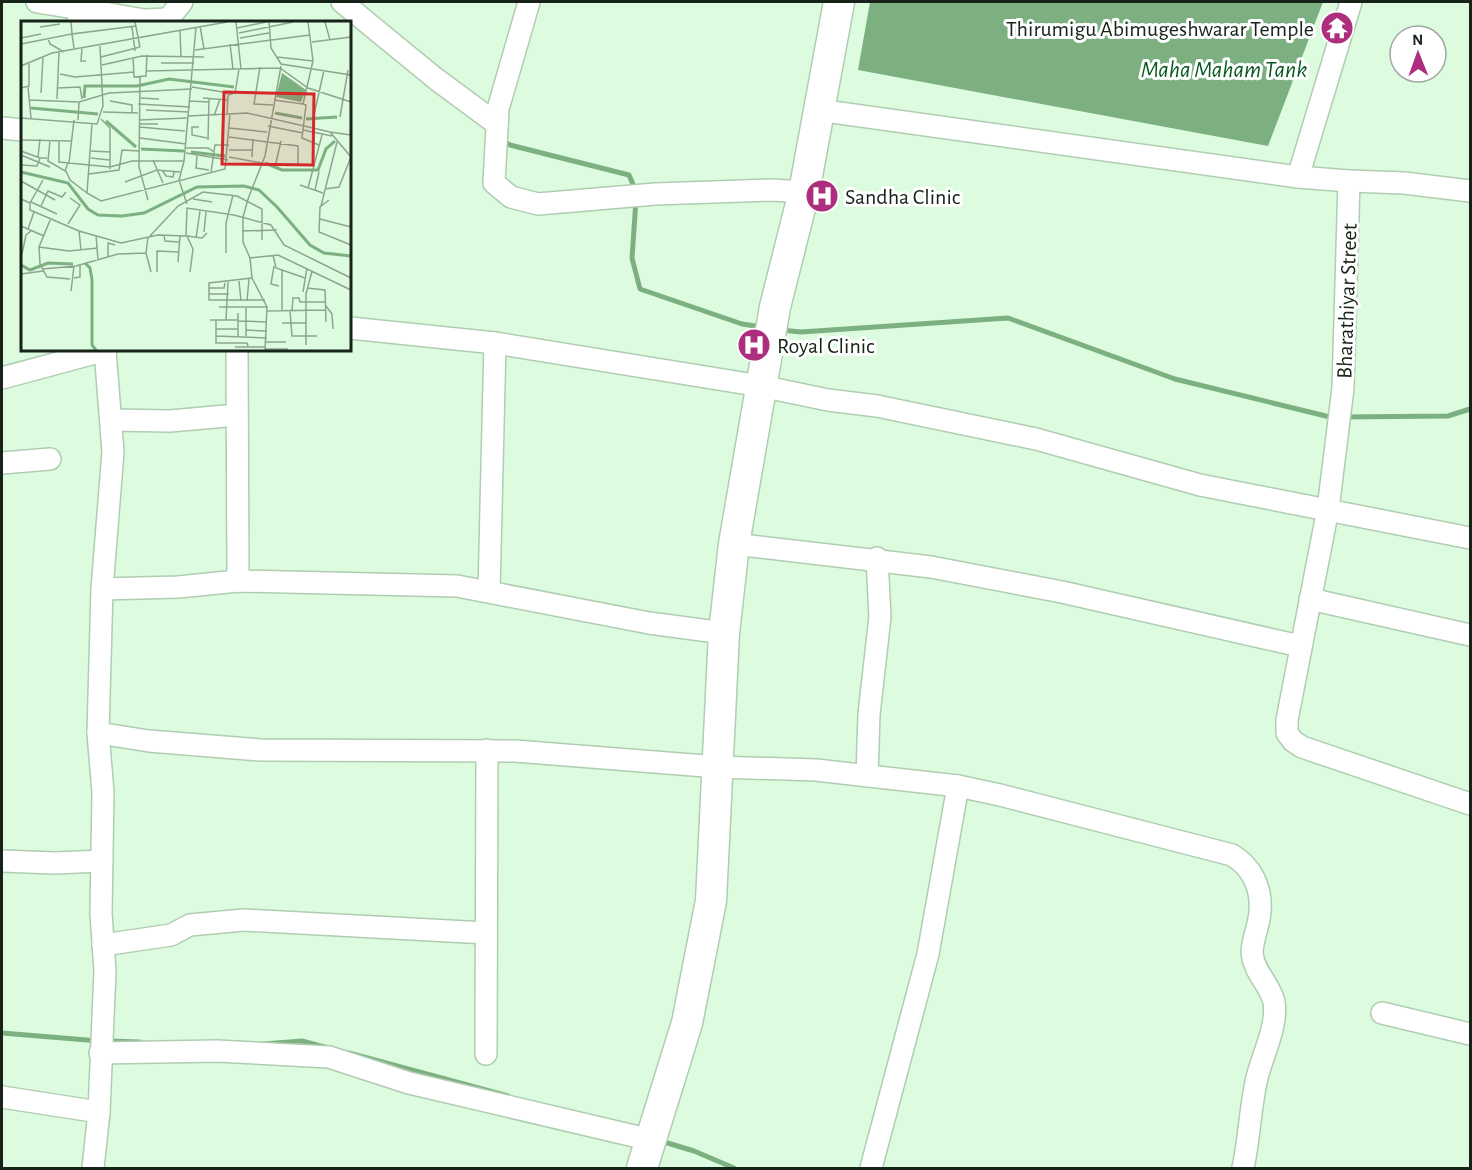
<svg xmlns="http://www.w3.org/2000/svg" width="1472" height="1170" viewBox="0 0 1472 1170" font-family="'Alegreya Sans',sans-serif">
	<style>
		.water { fill: #7cb081 }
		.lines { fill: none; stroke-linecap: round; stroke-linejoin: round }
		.stream { stroke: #7cb081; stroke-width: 5 }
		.street-casing { stroke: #b0cdb2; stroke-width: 24 }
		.secondary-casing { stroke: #b0cdb2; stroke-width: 33 }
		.street { stroke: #fff; stroke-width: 21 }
		.secondary { stroke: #fff; stroke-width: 30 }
		.labels { text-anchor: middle; stroke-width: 6; stroke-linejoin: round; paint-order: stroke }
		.poi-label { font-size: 22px; fill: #172218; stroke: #fff; text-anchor: start }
		.street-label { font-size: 22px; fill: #172218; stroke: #fff }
		.water-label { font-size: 24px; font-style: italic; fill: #085a20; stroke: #fff }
		.inset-river { fill: none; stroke: #7cb081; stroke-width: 3 }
		.inset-road { fill: none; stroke: #8ea48f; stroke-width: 1.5 }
		.view { fill: #d62828; fill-opacity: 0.15; stroke: #d62828; stroke-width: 3 }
		.inset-edge { fill: none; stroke: #172218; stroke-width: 3 }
	</style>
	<rect width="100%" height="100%" fill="#ddfbdf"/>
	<polygon class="water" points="870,2 1323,2 1268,146 858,70"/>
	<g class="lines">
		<g class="stream">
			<polyline points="502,140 510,145 629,175 636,191"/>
			<polyline points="636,200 632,258 640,289 742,324 762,327"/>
			<polyline points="781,330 801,332 1008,318 1175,379 1334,418"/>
			<polyline points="1343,417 1448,416 1470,409"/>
			<polyline points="2,1033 99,1041"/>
			<polyline points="108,1041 140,1042"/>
			<polyline points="264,1044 302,1041 328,1048"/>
			<polyline points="349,1053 508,1096"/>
			<polyline points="661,1141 694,1151 734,1168"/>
		</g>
		<defs>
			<g id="street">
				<polyline points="37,2 81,9"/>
				<polyline points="342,2 436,79 497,124"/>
				<polyline points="529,2 498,109 494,183 511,197 538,204 655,194 772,190 804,192"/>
				<polyline points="78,22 81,9 144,20 168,19 182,2"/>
				<polyline points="818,110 1298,177 1349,181 1343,388 1328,509 1287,720 1287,733 1293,741 1302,747 1470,804"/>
				<polyline points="2,128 22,130"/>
				<polyline points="1298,177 1351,2"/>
				<polyline points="1349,181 1404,183 1470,191"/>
				<polyline points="350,328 495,343 761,386 828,400 877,406 1036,439 1200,485 1470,538"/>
				<polyline points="237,350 238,581"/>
				<polyline points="2,378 106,350"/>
				<polyline points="111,420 170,421 237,415"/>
				<polyline points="2,463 50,459"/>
				<polyline points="734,544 931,567 1062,592 1300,646"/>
				<polyline points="102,589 178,587 238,581 457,586 649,623 724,633"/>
				<polyline points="489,591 495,343"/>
				<polyline points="1310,599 1470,635"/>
				<path d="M 98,733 L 149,741 L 261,750 L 515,751 L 718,767 L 816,770 L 958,786 L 1000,795 L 1232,855 C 1252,867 1262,888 1260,912 C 1259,926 1252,940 1252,953 C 1254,973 1270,984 1274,1002 C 1278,1028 1261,1057 1256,1082 C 1250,1111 1249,1140 1243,1168"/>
				<polyline points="867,776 869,714 880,617 877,558"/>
				<polyline points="2,861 55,863 102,861"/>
				<polyline points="103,945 171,935 190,925 243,920 486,933"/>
				<polyline points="1382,1013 1470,1034"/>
				<polyline points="100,1053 217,1051 329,1057 409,1083 651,1140"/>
				<polyline points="486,1054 487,750"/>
				<polyline points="2,1097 99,1112"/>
				<polyline points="93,1168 99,1112 105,971 101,913 103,792 98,733 102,589 113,452 105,350"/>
				<polyline points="871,1168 928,954 958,786"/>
			</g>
			<polyline id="secondary" points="642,1168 687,1023 711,901 724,633 734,544 775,307 804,192 839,2"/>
		</defs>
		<use href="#street" class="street-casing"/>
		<use href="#secondary" class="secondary-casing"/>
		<use href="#street" class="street"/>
		<use href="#secondary" class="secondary"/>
	</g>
	<defs>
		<symbol id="temple-disc" viewBox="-11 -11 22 22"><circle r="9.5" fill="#ad2e7c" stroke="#fff"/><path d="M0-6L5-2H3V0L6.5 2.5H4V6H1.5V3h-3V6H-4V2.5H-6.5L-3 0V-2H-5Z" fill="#fff"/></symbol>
		<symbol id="hospital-disc" viewBox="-11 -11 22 22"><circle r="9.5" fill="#ad2e7c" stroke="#fff"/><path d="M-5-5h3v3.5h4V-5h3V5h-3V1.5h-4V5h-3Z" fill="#fff"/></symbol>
	</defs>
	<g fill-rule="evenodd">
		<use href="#temple-disc" x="1318" y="9" width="38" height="38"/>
		<use href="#hospital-disc" x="803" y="177" width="38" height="38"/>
		<use href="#hospital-disc" x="735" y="326" width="38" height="38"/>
	</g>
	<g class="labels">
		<g class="poi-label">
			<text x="1314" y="36" text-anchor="end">Thirumigu Abimugeshwarar Temple</text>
			<text x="845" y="204">Sandha Clinic</text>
			<text x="777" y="353">Royal Clinic</text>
		</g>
		<g class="street-label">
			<text transform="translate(1346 301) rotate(-88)" y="8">Bharathiyar Street</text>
		</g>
		<g class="water-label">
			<text x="1224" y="77">Maha Maham Tank</text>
		</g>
	</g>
	<g transform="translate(21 21)">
		<rect width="330" height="330" fill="#ddfbdf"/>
		<path d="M 261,52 L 285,69 L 280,81 L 255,76 Z" fill="#7cb081"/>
		<path class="inset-river" d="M 63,77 L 64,65 L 116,65 L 148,58 L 213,66M 10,87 L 77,93M 254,92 L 281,97M 285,98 L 316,96M 85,100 L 115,126M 120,128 L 163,130M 170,131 L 204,135M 244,142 L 261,149 L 297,149 L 305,128 L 314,120M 0,151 L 47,162 L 67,188 L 77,194 L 101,195 L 123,192 L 176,166 L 223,165 L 238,169 L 256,186 L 289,224 L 303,232 L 330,235M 64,242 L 69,247 L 71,259 L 71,324 L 75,329M 0,244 L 9,249 L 27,242 L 52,243"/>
		<path class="inset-road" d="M 114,1 L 119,26M 215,1 L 220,48M 248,1 L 250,27 L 260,43 L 330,54M 287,1 L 292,40 L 282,83 L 285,84 L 281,117 L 298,124M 304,1 L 309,19M 179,5 L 183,28M 19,6 L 39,3M 111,6 L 114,30M 216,7 L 245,1M 159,10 L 160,36M 218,12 L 272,1M 0,17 L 20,13M 27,17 L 29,23 L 43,31M 219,17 L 248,12M 291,21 L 330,16M 0,23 L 51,13 L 50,1M 209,23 L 212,48M 53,27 L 51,13 L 115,5M 61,27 L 60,40 L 65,40M 174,29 L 289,14M 80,36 L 119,26M 112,36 L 113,56 L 125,55 L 126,34M 256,36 L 292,40M 140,42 L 173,42M 81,44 L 121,35 L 183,36M 0,45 L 31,32 L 206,1M 239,46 L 233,83 L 252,84M 126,50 L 259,47 L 287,67 L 330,81M 39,53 L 54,56 L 113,51M 119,56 L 118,146 L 127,179M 7,66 L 10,97M 171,66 L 208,72M 0,67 L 8,65 L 8,43M 36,67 L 59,66 L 61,78M 20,72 L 22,36M 118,77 L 138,78M 182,77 L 207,79M 36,78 L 38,31M 8,79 L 58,81 L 88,72 L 171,68M 253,79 L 282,83M 89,80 L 111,84 L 111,92M 169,80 L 188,81M 117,83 L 169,86M 125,89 L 168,91M 82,91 L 117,92M 206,93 L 207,74 L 214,72 L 218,48M 293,94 L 303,49M 167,95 L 226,92 L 309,111 L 330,136 L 318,166 L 304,168M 193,95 L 199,78M 319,96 L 327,49M 0,97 L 76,103 L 82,85 L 79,25M 80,98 L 89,107 L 89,148M 57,99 L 58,81M 118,99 L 166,97M 71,103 L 66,172 L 80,180 L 204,148 L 209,93M 118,103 L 137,103M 247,105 L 282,112M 118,106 L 164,110M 178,106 L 171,106 L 171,114 L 186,117M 208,107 L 246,111M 282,109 L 311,115M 309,111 L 330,114M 208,116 L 277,125 L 277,145M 119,117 L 165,123M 0,119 L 50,120M 29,119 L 27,140 L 44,150 L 47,142M 187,119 L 188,78M 38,120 L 38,141 L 89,146 L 111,140 L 163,140 L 175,6M 165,127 L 187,127 L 193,131M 208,129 L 231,129M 0,130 L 19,137M 70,130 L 89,131M 165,132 L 207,139M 0,134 L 29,146M 176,135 L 175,147 L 188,149M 17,136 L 19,118M 208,136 L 241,142M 231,136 L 232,118M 70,137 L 89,139M 132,139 L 142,162M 163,140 L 158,159 L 166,183M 48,142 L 53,99M 0,144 L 16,145 L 19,137 L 26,137M 254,146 L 260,120M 141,149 L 145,155 L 152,156 L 153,151M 45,150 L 49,159 L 66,172M 190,151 L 194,124 L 208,124M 68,153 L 98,149 L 101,129 L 119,130M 0,160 L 34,179M 104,161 L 136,149 L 159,151M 279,164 L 302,172M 287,167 L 301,114M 294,169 L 298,151M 0,178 L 9,182 L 9,189 L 58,210 L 100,222 L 137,214 L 165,215 L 166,187 L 213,194 L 250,204 L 263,224 L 330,257M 172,178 L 191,181M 227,178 L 244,135 L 260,45M 227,178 L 222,196 L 222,221 L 229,237 L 231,257 L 246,286 L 244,329M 308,179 L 299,186 L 298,211 L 330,224M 10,181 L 36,193M 9,182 L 22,159M 20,185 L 27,170 L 41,176 L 45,171M 300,185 L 316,121M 30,197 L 18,226 L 19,243 L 26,256 L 49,258M 299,198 L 330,206M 47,203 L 59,184 L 49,177M 0,205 L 23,215M 7,208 L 13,191M 58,210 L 60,229M 221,210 L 256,209M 183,211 L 185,191M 75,214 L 77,239M 143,214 L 144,220 L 158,221M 129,215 L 157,185 L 182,171 L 216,175 L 241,188 L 241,219M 166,215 L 172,228 L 169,251M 166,215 L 181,217 L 186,212M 175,217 L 179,190M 18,226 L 48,230 L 77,227M 125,232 L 130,251M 205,232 L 205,202 L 212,174M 1,233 L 5,214 L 10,210M 252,234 L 255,247 L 284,257M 87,235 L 87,222 L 94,224M 229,237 L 257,234 L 330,269M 157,241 L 159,215M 253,245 L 250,263 L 258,265M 21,248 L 55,245 L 97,233 L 125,232 L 127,216M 261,248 L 261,290M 136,251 L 136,230 L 158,231M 0,253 L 22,250M 53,257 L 59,256 L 59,244M 231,257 L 188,262 L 188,279 L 244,279M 218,260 L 220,280M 188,267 L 203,267 L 204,262M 286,267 L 304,269 L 305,301M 50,270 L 53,245M 282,271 L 286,247M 188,273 L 208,273M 226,280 L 228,258M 305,285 L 311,293 L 312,308M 198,286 L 246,286M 225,287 L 225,315M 271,289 L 272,277 L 278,277 L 279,281 L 305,281M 246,290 L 305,289M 269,290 L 271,315 L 296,315M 217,292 L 217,315M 189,299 L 217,299M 195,299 L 195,322 L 226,322 L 227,325M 205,299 L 207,261M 217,300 L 246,301M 261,302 L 285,302M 195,308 L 217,308M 225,309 L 246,310M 195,315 L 246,317M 245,321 L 265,321M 285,324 L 285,273 L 291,250M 214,326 L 244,326M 244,328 L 267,328"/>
		<path class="view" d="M 203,71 L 293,73 L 292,144 L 201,143 Z"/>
		<rect width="330" height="330" class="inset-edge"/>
	</g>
	<rect width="1472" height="1170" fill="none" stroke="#172218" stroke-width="6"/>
	<g transform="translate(1418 54) rotate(359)"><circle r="28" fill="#ffffff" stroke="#a2a7a3" stroke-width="1.5"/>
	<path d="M0-4.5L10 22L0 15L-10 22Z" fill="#ad2e7c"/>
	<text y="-9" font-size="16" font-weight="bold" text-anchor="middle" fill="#172218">N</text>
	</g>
</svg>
